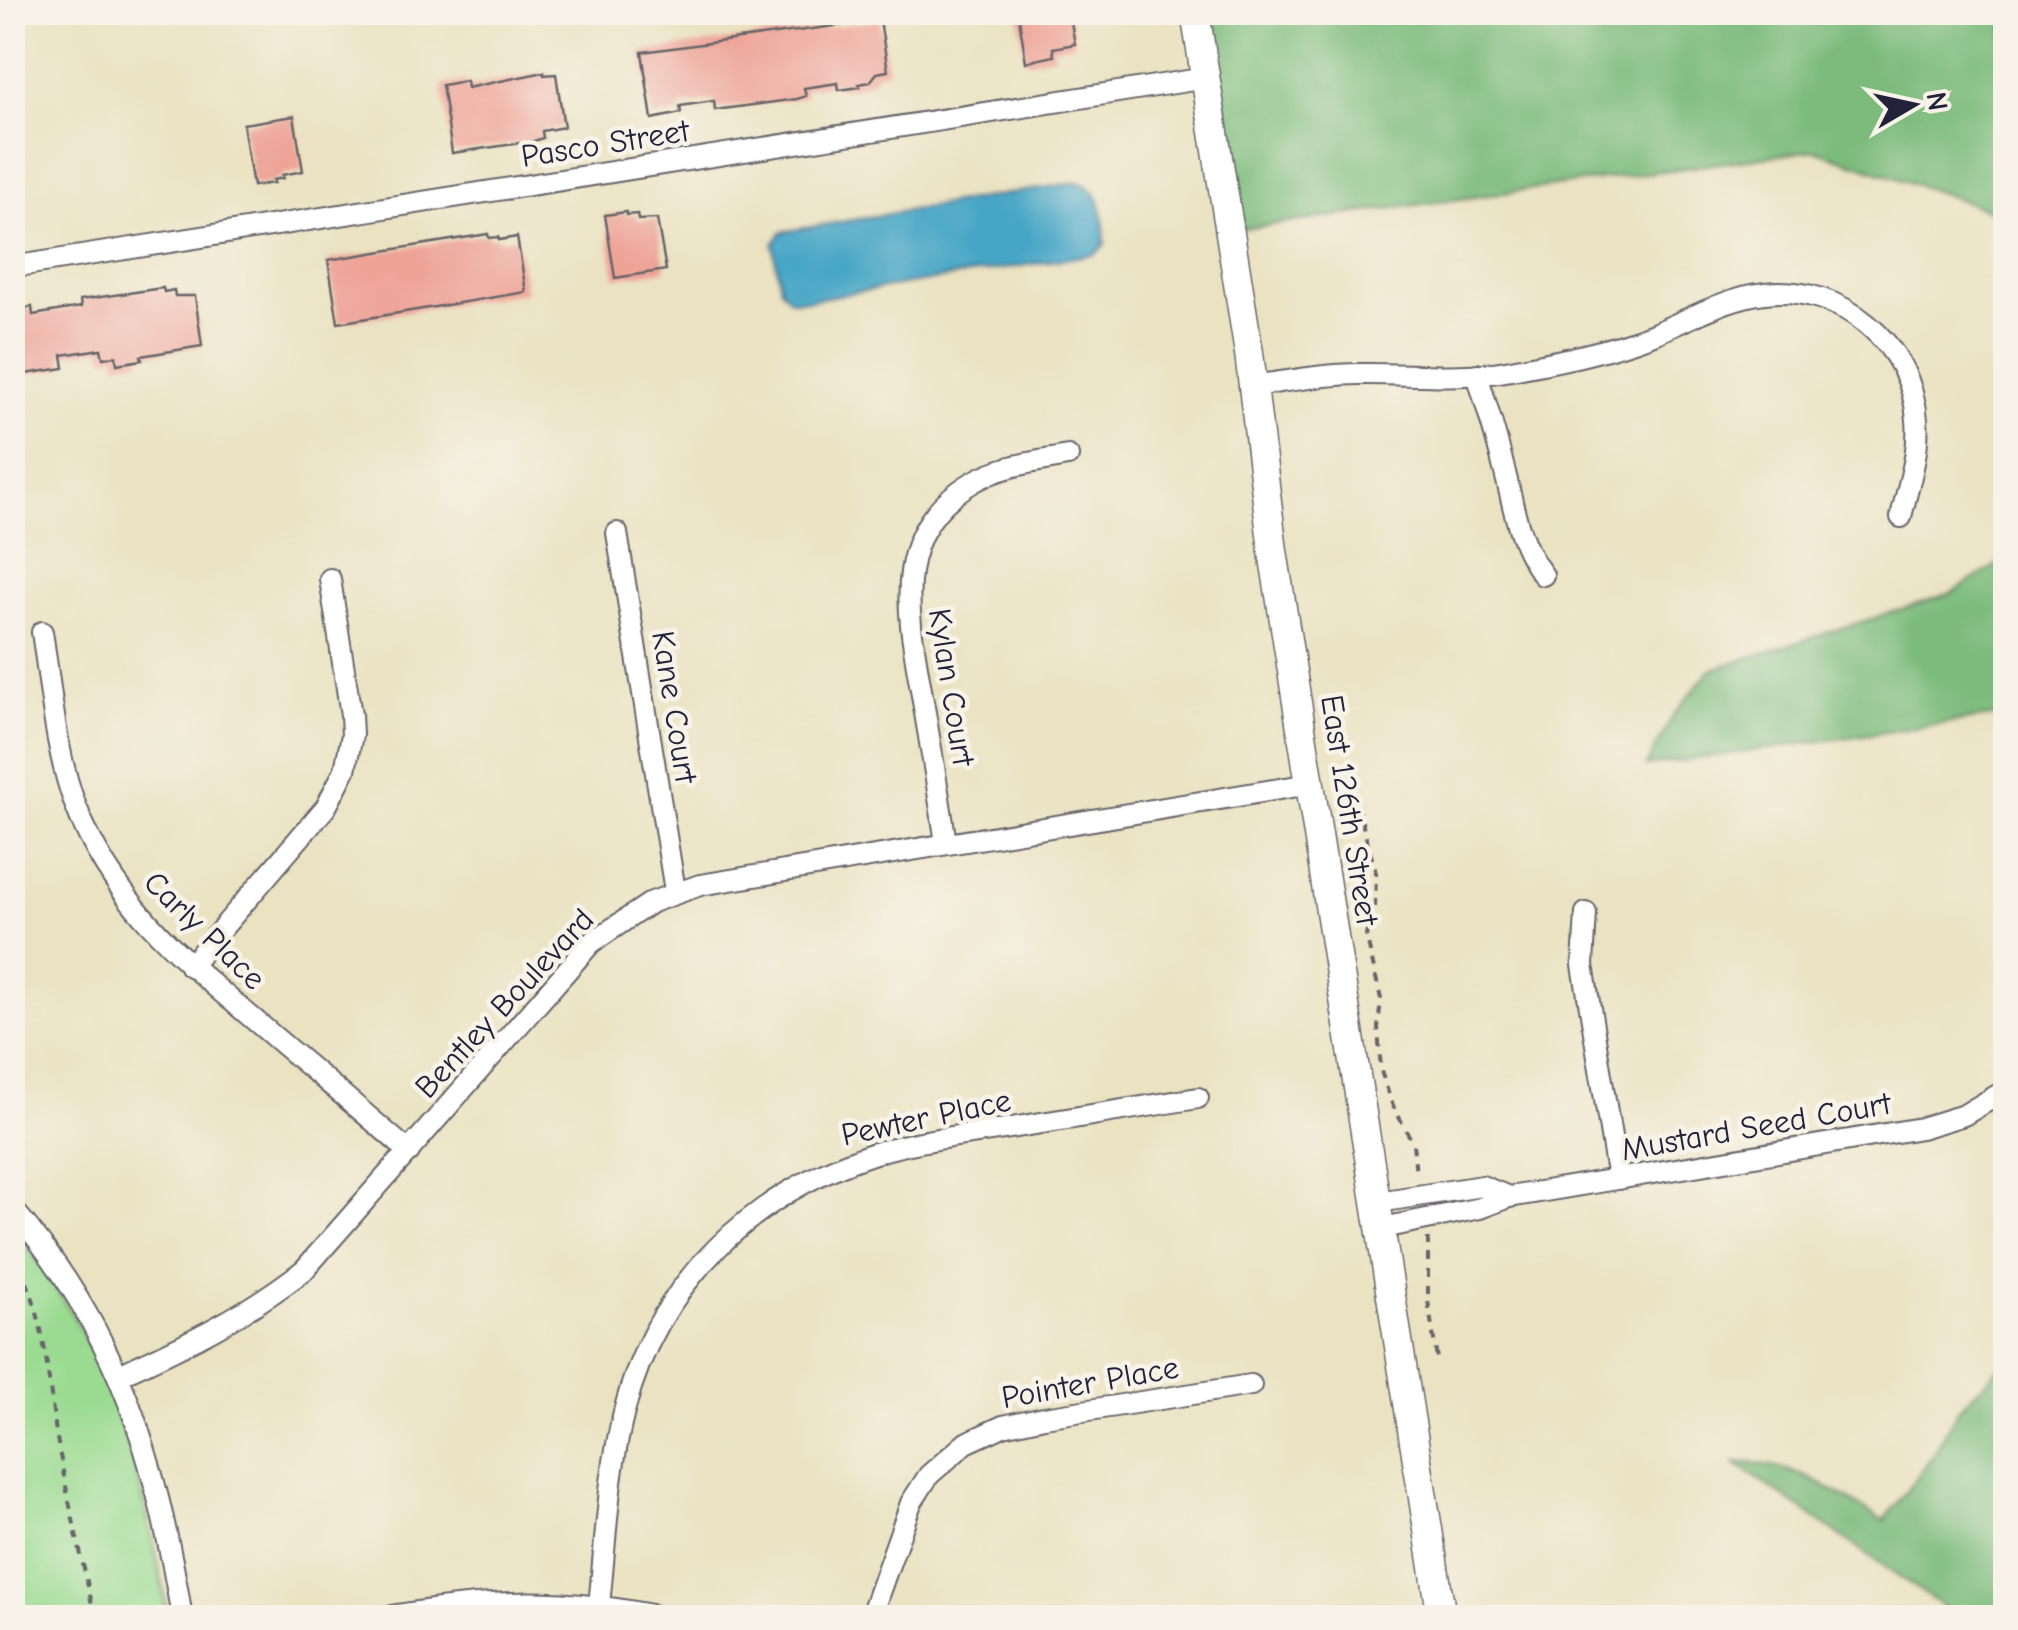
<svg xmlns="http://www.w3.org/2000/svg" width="2018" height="1630" viewBox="0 0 2018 1630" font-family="'Comic Neue',sans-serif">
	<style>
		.green { fill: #9adb91; stroke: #5e7e66; stroke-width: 2.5 }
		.forest { fill: #7bbb7b; stroke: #4e6e5b; stroke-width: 2.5 }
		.water { fill: #46a6c6; stroke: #346480; stroke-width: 2.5 }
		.building { fill: #eea397 }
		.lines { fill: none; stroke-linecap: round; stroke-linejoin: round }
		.minor-casing { stroke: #68656a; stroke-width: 24 }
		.secondary-casing { stroke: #68656a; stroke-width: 31 }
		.path { stroke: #68656a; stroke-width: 4; stroke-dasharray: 8 8; stroke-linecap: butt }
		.minor { stroke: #fff; stroke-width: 20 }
		.secondary { stroke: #fff; stroke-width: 28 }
		.labels { text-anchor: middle; stroke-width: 9; stroke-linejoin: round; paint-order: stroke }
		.street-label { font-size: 32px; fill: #22223b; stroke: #f7f3e8 }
	</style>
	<rect width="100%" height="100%" fill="#f7f3e8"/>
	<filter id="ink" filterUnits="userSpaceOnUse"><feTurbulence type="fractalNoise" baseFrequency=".01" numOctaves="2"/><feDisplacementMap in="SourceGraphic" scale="20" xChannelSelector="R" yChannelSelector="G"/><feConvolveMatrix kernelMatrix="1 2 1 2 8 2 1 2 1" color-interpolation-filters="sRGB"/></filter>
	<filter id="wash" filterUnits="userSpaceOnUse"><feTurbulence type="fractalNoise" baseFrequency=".0048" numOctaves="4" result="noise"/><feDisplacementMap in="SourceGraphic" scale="40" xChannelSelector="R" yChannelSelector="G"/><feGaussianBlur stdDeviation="2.25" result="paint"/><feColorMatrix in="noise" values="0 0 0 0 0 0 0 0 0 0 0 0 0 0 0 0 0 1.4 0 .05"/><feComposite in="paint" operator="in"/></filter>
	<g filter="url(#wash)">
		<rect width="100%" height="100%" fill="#eae2c1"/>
		<path class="green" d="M 13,1230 C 108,1340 144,1477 168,1617 L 13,1617 Z"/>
		<g class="forest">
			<polygon points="1208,13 2005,13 2005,215 1815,150 1242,229"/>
			<polygon points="2005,560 2005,715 1646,766 1675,713 1710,670 1952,593"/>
			<path d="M 2005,1362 L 2005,1617 L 1958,1617 L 1735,1463 C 1793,1460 1836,1493 1884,1521 L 1933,1455 L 1959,1408 Z"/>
		</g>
		<path class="water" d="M 1078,182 C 1104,190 1104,219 1105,244 L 1095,254 L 809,300 L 791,300 L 780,288 L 773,244 L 782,232 Z"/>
		<g id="blocks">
			<g class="building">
				<polygon points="1018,12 1069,12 1075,44 1053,48 1054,56 1026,62"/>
				<polygon points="880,20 888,71 877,73 870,82 859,84 860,87 839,90 838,83 804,88 806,96 797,99 715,110 714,101 680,106 681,113 652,119 642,52"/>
				<polygon points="544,72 544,75 556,74 564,127 542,131 543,138 534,141 452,153 442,85 466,81 467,88"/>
				<polygon points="294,116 303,171 282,175 283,178 273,180 274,183 253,186 243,124"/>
				<polygon points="626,212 626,215 637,214 638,220 657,219 666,270 615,278 605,215"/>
				<polygon points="488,234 489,238 498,237 499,240 517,237 526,292 338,323 328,260"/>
				<polygon points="163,288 164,292 174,290 175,296 195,296 202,346 141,356 142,360 117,364 116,356 103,358 101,349 62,355 64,368 12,376 12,310 32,307 33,315 81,307 80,300"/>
			</g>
		</g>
	</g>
	<g filter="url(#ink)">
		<use href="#blocks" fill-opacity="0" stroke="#68656a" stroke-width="2.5"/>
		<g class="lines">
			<defs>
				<g id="minor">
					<polyline points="12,267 1206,78"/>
					<path d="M 1477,374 C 1486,405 1496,435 1503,465 C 1514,505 1517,542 1543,575"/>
					<path d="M 1254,386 C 1289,381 1324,374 1359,374 C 1410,373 1461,380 1511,370 C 1559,361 1606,352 1651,335 C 1687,321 1726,297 1765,293 C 1841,284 1912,344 1917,420 C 1920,452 1908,486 1901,517"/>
					<polyline points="617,533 675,891"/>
					<path d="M 42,632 C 51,688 55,750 75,804 C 112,902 180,957 258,1023 C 308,1066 359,1108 409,1152"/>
					<path d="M 946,843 C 939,796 931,748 923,701 C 909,618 886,533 973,482 C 1002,465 1036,462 1068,456"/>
					<polyline points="1586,913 1583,965 1618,1179"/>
					<polyline points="190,966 326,807 345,770 352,735 351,715 330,579"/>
					<polyline points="1509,1197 1921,1128 1964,1115 2006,1090"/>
					<polyline points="1378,1202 1482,1186 1509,1197 1480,1208 1383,1228"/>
					<path d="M 12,1208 C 119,1332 157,1460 182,1618"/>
					<path d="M 119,1375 C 187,1344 245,1316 304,1270 L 591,943 L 652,902 L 700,885 L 1310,784"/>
					<path d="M 599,1605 C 606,1540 608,1472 625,1408 C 657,1284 753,1192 875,1153 C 920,1139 970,1135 1017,1127 C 1077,1117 1137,1108 1198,1098"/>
					<path d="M 379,1618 C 483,1600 560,1595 665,1618"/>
					<polyline points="870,1618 911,1503 929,1475 966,1443 1003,1426 1044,1417 1251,1385"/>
				</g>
				<polyline id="secondary" points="1195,12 1249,353 1273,551 1442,1618"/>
			</defs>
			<use href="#minor" class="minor-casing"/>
			<use href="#secondary" class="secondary-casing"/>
			<g class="path">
				<polyline points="1353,790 1376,873 1375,908 1366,935 1381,999 1378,1028 1381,1071 1392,1104 1413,1143 1416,1175"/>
				<polyline points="1428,1238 1428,1301 1437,1359"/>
				<path d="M 12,1253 C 47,1309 46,1375 57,1438 C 67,1498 82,1558 95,1618"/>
			</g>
			<use href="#minor" class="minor"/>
			<use href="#secondary" class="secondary"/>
		</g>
	</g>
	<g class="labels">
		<g class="street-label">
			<text transform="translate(605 143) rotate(-9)" y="11">Pasco Street</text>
			<text transform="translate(952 687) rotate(81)" y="11">Kylan Court</text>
			<text transform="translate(675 707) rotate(81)" y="11">Kane Court</text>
			<text transform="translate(1350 810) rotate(81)" y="11">East 126th Street</text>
			<text transform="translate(205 930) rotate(44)" y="11">Carly Place</text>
			<text transform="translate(504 1003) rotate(-47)" y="11">Bentley Boulevard</text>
			<text transform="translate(926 1117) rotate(-12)" y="11">Pewter Place</text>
			<text transform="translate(1756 1126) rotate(-10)" y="11">Mustard Seed Court</text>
			<text transform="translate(1090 1382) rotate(-10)" y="11">Pointer Place</text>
		</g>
	</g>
	<rect width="2018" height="1630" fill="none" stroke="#f7f3e8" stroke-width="50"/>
	<g transform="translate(1913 105) rotate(81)" stroke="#f7f3e8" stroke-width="8" paint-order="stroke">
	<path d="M0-8L18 38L0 25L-18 38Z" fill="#22223b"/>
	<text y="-15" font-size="28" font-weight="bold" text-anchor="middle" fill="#22223b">N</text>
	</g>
</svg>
